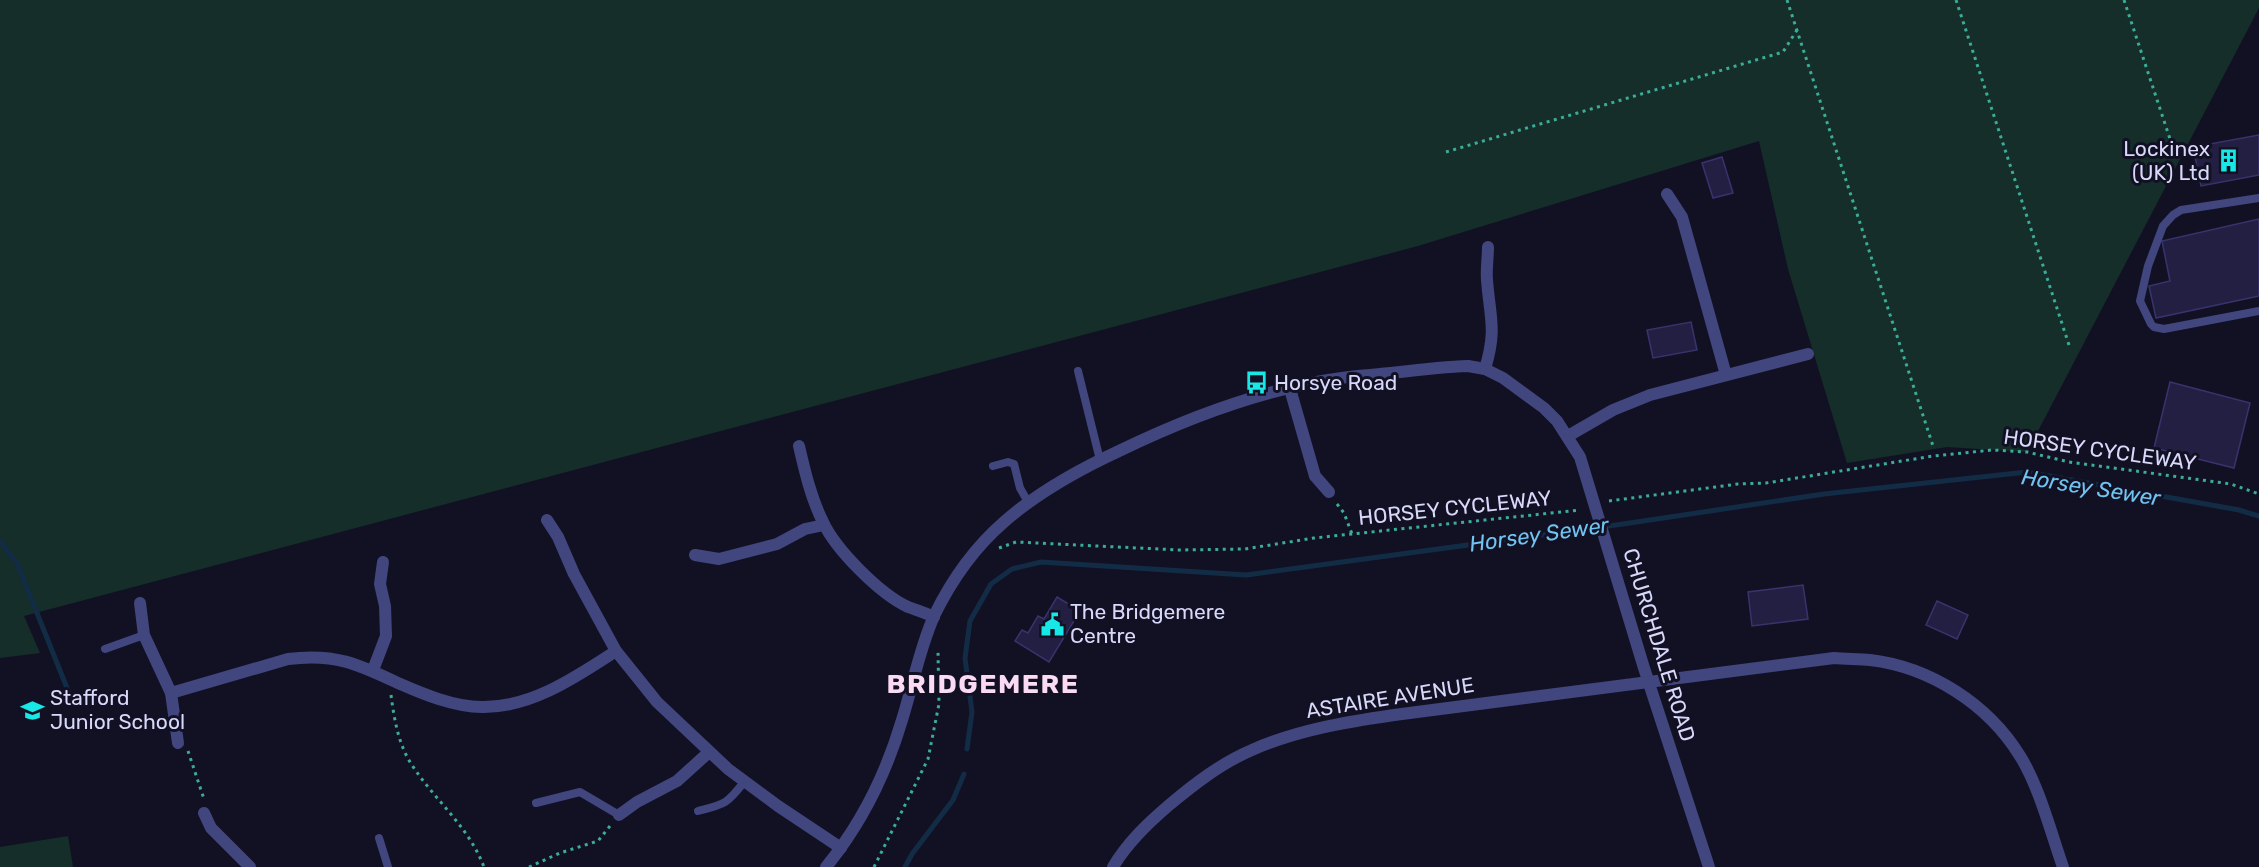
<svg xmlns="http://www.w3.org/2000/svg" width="2259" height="867" viewBox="0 0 2259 867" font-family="Rubik,sans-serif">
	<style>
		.green { fill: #152e2a }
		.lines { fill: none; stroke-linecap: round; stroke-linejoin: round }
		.stream { stroke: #132c46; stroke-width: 5 }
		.building { fill: #221f43; stroke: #38336d; stroke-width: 1.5 }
		.path { stroke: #3bac98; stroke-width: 3; stroke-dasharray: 3 4.5; stroke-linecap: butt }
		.service { stroke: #41467f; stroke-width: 8 }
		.minor { stroke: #41467f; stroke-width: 12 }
		.labels { text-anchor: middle; stroke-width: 6; stroke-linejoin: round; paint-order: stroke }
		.poi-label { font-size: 21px; fill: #d8d8fb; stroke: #121124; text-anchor: start }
		.street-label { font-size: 21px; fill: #d8d8fb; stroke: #121124 }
		.water-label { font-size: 22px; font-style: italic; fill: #70c4f1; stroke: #121124 }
		.district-label { font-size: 27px; font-weight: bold; letter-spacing: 1.5px; fill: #fbdaf3; stroke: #121124 }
	</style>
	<rect width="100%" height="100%" fill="#121124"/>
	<g class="green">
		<polygon points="0,0 2259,0 2259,8 2027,452 1947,447 1847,463 1788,269 1759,141 1418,246 24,616 40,653 0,658"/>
		<polygon points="68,836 73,867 0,867 0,847"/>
	</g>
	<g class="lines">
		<g class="stream">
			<polyline points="0,541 17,563 73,703"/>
			<polyline points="967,749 972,712 965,658 970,621 991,584 1012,569 1041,562 1246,575 1623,524 1824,494 2027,472 2239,510 2259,516"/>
			<polyline points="905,867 912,854 953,800 964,774"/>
		</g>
	</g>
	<g class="building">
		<polygon points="2259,135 2259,175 2201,186 2193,147"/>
		<polygon points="1722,157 1733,193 1713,198 1702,163"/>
		<polygon points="2259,219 2259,296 2156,318 2149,286 2170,281 2162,241"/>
		<polygon points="1691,322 1697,350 1653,358 1647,330"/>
		<polygon points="2170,382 2250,403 2234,468 2154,448"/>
		<polygon points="1803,585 1808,619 1752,626 1748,592"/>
		<polygon points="1057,597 1080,611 1049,662 1015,641 1022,630 1028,633 1038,616 1044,619"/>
		<polygon points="1937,601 1968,615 1957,639 1926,625"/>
	</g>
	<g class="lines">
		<g class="path">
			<polyline points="1787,0 1933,446"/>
			<polyline points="1956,0 2070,348"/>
			<polyline points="2124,0 2172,145"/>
			<polyline points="1446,152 1783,52 1797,30"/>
			<polyline points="1609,501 1738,484 1766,483 1933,456 1992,450 2027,452 2069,462 2231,484 2259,494"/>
			<polyline points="1337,504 1344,513 1352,534"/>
			<polyline points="999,548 1016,542 1179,550 1245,549 1314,538 1580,510"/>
			<path d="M 391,695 C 394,718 398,742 410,762 C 433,799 468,825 484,867"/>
			<polyline points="188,751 204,799"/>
			<polyline points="529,867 560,853 598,841 610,826"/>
			<polyline points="874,867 928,759 939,704 938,652"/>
		</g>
		<g class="service">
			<polyline points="2259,198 2181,210 2173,215 2163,226 2148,266 2140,301 2151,324 2154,327 2164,329 2259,311"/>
			<polyline points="1078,371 1100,460"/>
			<polyline points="993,466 1008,462 1014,464 1020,488 1028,502"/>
			<polyline points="105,649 144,635"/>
			<polyline points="536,803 580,792 619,815"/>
			<path d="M 698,811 C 725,804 727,804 744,782"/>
			<polyline points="379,838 388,867"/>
		</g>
		<g class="minor">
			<polyline points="1667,194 1682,217 1726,375"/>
			<path d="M 1485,369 C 1497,329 1490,319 1487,280 C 1486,269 1488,258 1488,247"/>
			<polyline points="1290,389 1315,476 1329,492"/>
			<polyline points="1568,436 1613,410 1650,395 1808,354"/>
			<path d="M 799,446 C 805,472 811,498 823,522 C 836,550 880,594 908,607 C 916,610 926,613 934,617"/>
			<polyline points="547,520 558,537 574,574 616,651 657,702 728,769 778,806 841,848"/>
			<polyline points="695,555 719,559 777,544 805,529 824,525"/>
			<polyline points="140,603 144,635 171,693 178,743"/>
			<polyline points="373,670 386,636 385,606 380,584 383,562"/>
			<path d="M 171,693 L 288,659 C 335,653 358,664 398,683 C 423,694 454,707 482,707 C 531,708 576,677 616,651"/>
			<polyline points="204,813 211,828 250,867"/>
			<polyline points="619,815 637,802 677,781 708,753"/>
			<path d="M 826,867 C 862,823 886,774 902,720 C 913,685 919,650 934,616 C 951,581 974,548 1004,522 C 1038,492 1078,470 1119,451 C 1185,419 1255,392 1328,380 C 1349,376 1370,375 1391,373 C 1417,370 1442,367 1468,366 L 1485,369 L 1503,378 L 1544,408 L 1557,421 L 1580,457 L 1644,668 L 1709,867"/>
			<path d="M 1113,867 C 1127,843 1147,824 1168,806 C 1193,785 1221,763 1252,750 C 1297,730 1346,722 1394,715 L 1834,658 C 1846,659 1858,659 1870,660 C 1930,667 1988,704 2020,756 C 2039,786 2051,833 2063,867"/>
		</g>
	</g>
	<defs>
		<symbol id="building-bare" viewBox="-9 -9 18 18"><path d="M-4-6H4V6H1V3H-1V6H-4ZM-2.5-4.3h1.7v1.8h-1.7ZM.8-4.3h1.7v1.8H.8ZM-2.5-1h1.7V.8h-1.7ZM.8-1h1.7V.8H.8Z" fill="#17e8e5" stroke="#121124" stroke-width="2.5" paint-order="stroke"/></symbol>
		<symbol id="bus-bare" viewBox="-9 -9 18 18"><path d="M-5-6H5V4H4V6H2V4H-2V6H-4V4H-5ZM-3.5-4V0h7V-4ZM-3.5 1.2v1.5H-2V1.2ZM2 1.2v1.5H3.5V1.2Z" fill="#17e8e5" stroke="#121124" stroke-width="2.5" paint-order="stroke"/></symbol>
		<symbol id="civic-bare" viewBox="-9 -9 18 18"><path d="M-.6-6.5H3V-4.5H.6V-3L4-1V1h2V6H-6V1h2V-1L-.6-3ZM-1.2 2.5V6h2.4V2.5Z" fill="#17e8e5" stroke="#121124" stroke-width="2.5" paint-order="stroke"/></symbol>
		<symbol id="school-bare" viewBox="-9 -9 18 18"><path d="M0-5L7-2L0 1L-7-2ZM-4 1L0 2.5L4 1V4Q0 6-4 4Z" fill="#17e8e5" stroke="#121124" stroke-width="2.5" paint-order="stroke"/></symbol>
	</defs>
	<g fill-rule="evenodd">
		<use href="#building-bare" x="2212" y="144" width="33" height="33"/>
		<use href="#bus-bare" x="1240" y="366" width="33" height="33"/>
		<use href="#civic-bare" x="1036" y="608" width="33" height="33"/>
		<use href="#school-bare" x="16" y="694" width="33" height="33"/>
	</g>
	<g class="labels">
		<g class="poi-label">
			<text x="2210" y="156" text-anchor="end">Lockinex<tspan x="2210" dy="24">(UK) Ltd</tspan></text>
			<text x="1274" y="390">Horsye Road</text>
			<text x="1070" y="619">The Bridgemere<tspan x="1070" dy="24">Centre</tspan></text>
			<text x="50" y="705">Stafford<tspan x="50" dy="24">Junior School</tspan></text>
		</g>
		<g class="street-label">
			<text transform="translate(2100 450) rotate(8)" y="7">HORSEY CYCLEWAY</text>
			<text transform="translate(1455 508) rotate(-6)" y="7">HORSEY CYCLEWAY</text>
			<text transform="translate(1659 645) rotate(73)" y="7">CHURCHDALE ROAD</text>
			<text transform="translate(1390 698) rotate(-9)" y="7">ASTAIRE AVENUE</text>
		</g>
		<g class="water-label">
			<text transform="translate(2091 487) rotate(9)" y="8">Horsey Sewer</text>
			<text transform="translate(1539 534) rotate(-8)" y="8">Horsey Sewer</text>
		</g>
		<g class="district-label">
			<text x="983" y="693">BRIDGEMERE</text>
		</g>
	</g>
</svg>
